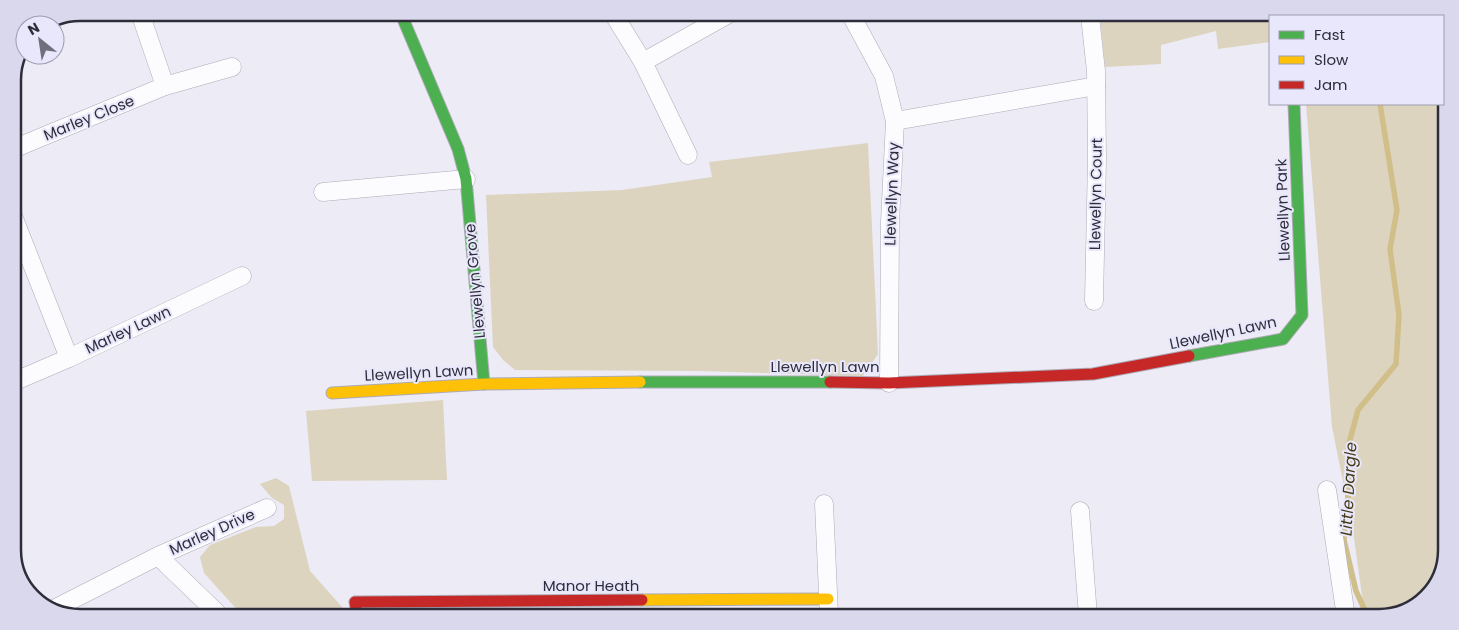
<svg xmlns="http://www.w3.org/2000/svg" width="1459" height="630" viewBox="0 0 1459 630" font-family="Poppins,sans-serif">
	<style>
		.green { fill: #ddd4c0 }
		.lines { fill: none; stroke-linecap: round; stroke-linejoin: round }
		.stream { stroke: #d1bf8a; stroke-width: 5.5 }
		.street-casing { stroke: #acabb6; stroke-width: 19 }
		.fast-casing { stroke: #acabb6; stroke-width: 13 }
		.slow-casing { stroke: #acabb6; stroke-width: 13 }
		.jam-casing { stroke: #acabb6; stroke-width: 13 }
		.street { stroke: #fcfcfe; stroke-width: 18 }
		.fast { stroke: #4caf50; stroke-width: 11 }
		.slow { stroke: #ffc107; stroke-width: 11 }
		.jam { stroke: #c62828; stroke-width: 11 }
		.labels { text-anchor: middle; stroke-width: 4; stroke-linejoin: round; paint-order: stroke }
		.street-label { font-size: 15px; fill: #2e2d3a; stroke: #e9e7fb }
		.water-label { font-size: 16px; font-style: italic; fill: #453a16; stroke: #e9e7fb }
		.rim { fill: none; stroke: #2e2d3a; stroke-width: 2.5 }
	</style>
	<rect width="100%" height="100%" fill="#ecebf6"/>
	<g class="green">
		<polygon points="1103,16 1270,17 1270,42 1218,49 1216,31 1161,45 1161,64 1105,67 1100,17"/>
		<polygon points="1443,66 1446,75 1441,576 1417,606 1379,617 1365,617 1353,531 1332,427 1306,104 1443,104"/>
		<polygon points="868,143 878,354 863,376 700,371 515,370 503,360 493,347 486,195 622,190 712,177 709,162"/>
		<polygon points="443,400 447,480 312,481 306,411"/>
		<polygon points="276,478 289,486 310,571 343,608 343,614 240,613 204,573 200,557 210,545 256,527 274,526 284,519 284,505 272,498 260,484"/>
	</g>
	<g class="lines">
		<polyline class="stream" points="1368,617 1356,591 1344,540 1350,473 1348,447 1358,410 1396,364 1399,315 1390,249 1397,210 1380,104"/>
		<defs>
			<g id="street">
				<polyline points="140,13 165,86"/>
				<polyline points="614,15 643,62 688,155"/>
				<polyline points="851,15 884,76 895,121 890,222 889,383"/>
				<polyline points="1090,16 1096,71 1097,159 1094,301"/>
				<polyline points="643,62 727,15"/>
				<polyline points="895,121 1096,86"/>
				<polyline points="13,149 165,86 232,67"/>
				<polyline points="323,192 466,179"/>
				<polyline points="13,216 69,358"/>
				<polyline points="13,382 69,358 242,276"/>
				<polyline points="1327,490 1346,617"/>
				<polyline points="824,504 829,615"/>
				<polyline points="1080,511 1088,616"/>
				<polyline points="158,556 217,613"/>
				<polyline points="52,610 158,556 267,508"/>
			</g>
			<g id="fast">
				<polyline points="401,14 458,149 466,179 484,384"/>
				<polyline points="1189,356 1283,339 1302,315 1294,104"/>
				<polyline points="640,382 830,382"/>
			</g>
			<g id="slow">
				<polyline points="332,393 484,384 640,382"/>
				<polyline points="642,600 828,599"/>
			</g>
			<g id="jam">
				<polyline points="830,382 889,383 1093,374 1189,356"/>
				<polyline points="357,614 355,602 642,600"/>
			</g>
		</defs>
		<use href="#street" class="street-casing"/>
		<use href="#fast" class="fast-casing"/>
		<use href="#slow" class="slow-casing"/>
		<use href="#jam" class="jam-casing"/>
		<use href="#street" class="street"/>
		<use href="#fast" class="fast"/>
		<use href="#slow" class="slow"/>
		<use href="#jam" class="jam"/>
	</g>
	<g class="labels">
		<g class="street-label">
			<text transform="translate(89 118) rotate(-22)" y="5">Marley Close</text>
			<text transform="translate(892 194) rotate(-88)" y="5">Llewellyn Way</text>
			<text transform="translate(1096 194) rotate(-89)" y="5">Llewellyn Court</text>
			<text transform="translate(1283 210) rotate(-92)" y="5">Llewellyn Park</text>
			<text transform="translate(475 281) rotate(-95)" y="5">Llewellyn Grove</text>
			<text transform="translate(128 330) rotate(-25)" y="5">Marley Lawn</text>
			<text transform="translate(1223 333) rotate(-12)" y="5">Llewellyn Lawn</text>
			<text x="825" y="372">Llewellyn Lawn</text>
			<text transform="translate(419 373) rotate(-3)" y="5">Llewellyn Lawn</text>
			<text transform="translate(212 532) rotate(-24)" y="5">Marley Drive</text>
			<text x="591" y="591">Manor Heath</text>
		</g>
		<g class="water-label">
			<text transform="translate(1348 489) rotate(-87)" y="6">Little Dargle</text>
		</g>
	</g>
	<path d="M0 0H1459V630H0ZM80 21H1379A59 59 0 0 1 1438 80V550A59 59 0 0 1 1379 609H80A59 59 0 0 1 21 550V80A59 59 0 0 1 80 21Z" fill="#dad8ec" fill-rule="evenodd"/>
	<path class="rim" d="M80 21H1379A59 59 0 0 1 1438 80V550A59 59 0 0 1 1379 609H80A59 59 0 0 1 21 550V80A59 59 0 0 1 80 21Z"/>
	<rect x="1269" y="15" width="175" height="90" fill="#e9e7fb" stroke="#9e9dae"/>
	<rect x="1279" y="31" width="25" height="8" fill="#4caf50" stroke="#9e9dae"/>
	<text x="1314" y="40" font-size="15" fill="#2e2d3a">Fast</text>
	<rect x="1279" y="56" width="25" height="8" fill="#ffc107" stroke="#9e9dae"/>
	<text x="1314" y="65" font-size="15" fill="#2e2d3a">Slow</text>
	<rect x="1279" y="81" width="25" height="8" fill="#c62828" stroke="#9e9dae"/>
	<text x="1314" y="90" font-size="15" fill="#2e2d3a">Jam</text>
	<g transform="translate(40 40) rotate(330)"><circle r="24" fill="#e9e7fb" stroke="#9e9dae"/>
	<path d="M0-4L9 19L0 12L-9 19Z" fill="#70707c"/>
	<text y="-8" font-size="14" font-weight="bold" text-anchor="middle" fill="#2e2d3a">N</text>
	</g>
</svg>
